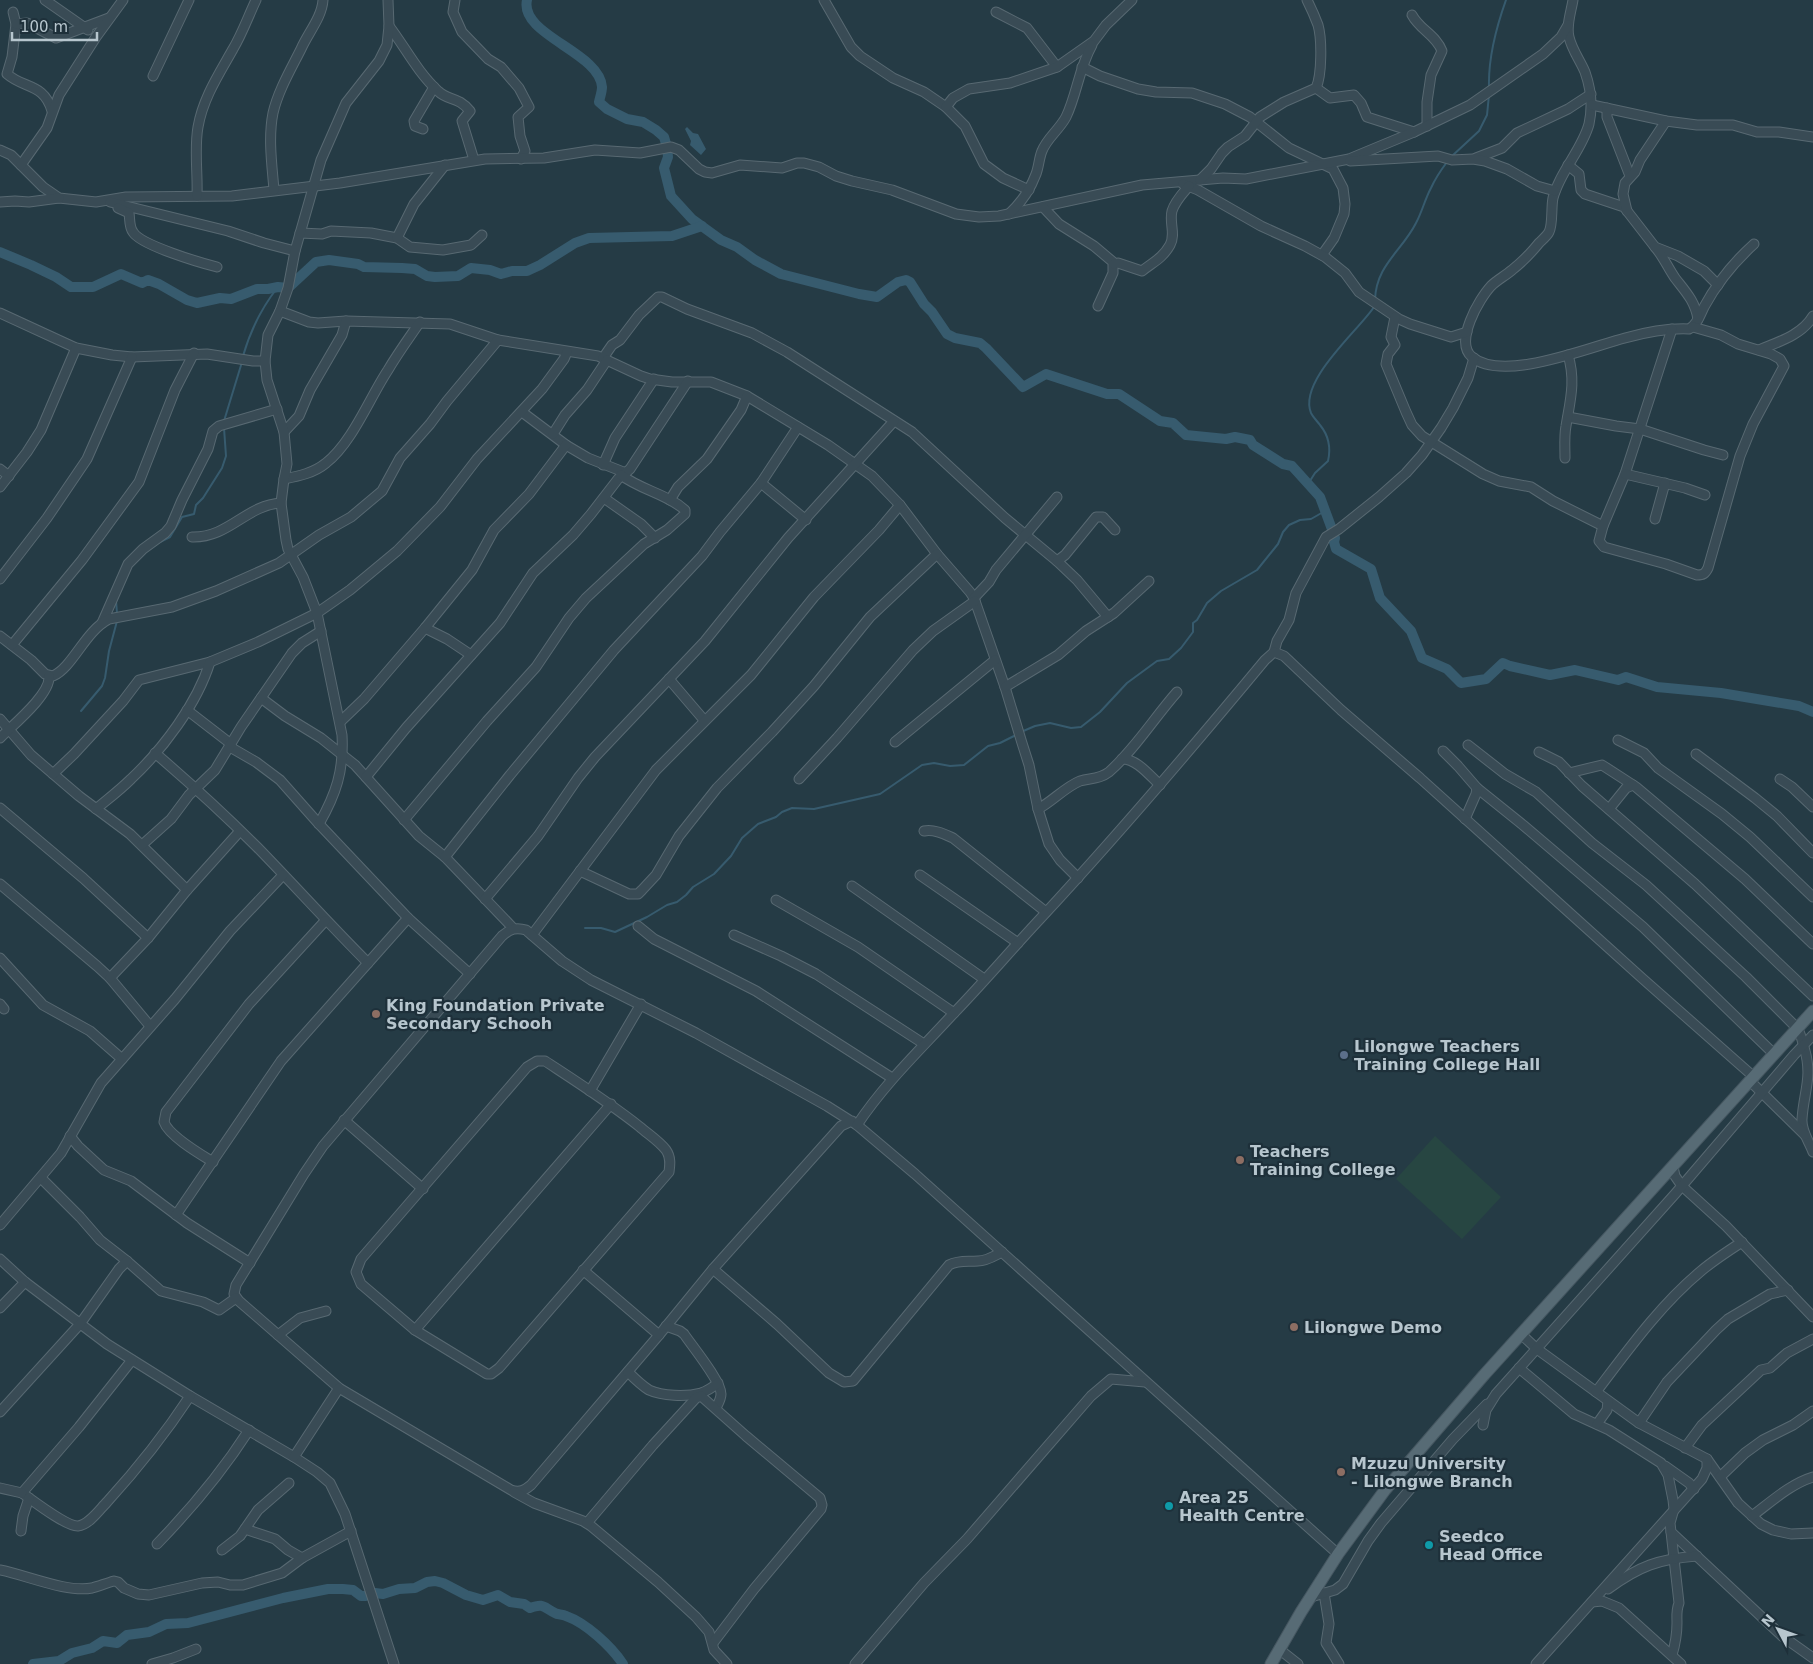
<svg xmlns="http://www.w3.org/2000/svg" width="1813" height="1664" viewBox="0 0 1813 1664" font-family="'DejaVu Sans',sans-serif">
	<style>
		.green { fill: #274642 }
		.water { fill: #375b6e }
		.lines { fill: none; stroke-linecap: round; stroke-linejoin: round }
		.stream { stroke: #375b6e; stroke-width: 2 }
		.river { stroke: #375b6e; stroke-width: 10 }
		.minor-casing { stroke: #586972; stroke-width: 11 }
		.major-casing { stroke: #465761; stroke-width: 13 }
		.minor { stroke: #394b55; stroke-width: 9 }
		.major { stroke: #576b75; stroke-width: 11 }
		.education-dot { fill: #8d6e63; stroke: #1e303a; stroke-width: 2 }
		.service-dot { fill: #5c6f8a; stroke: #1e303a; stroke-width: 2 }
		.culture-dot { fill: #0f9aa8; stroke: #1e303a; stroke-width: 2 }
		.labels { text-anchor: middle; stroke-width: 4.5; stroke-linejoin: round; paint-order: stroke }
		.poi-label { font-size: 16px; font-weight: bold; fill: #b7c6ce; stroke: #1e303a; text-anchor: start }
	</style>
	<rect width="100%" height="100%" fill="#253b45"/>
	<polygon class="green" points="1435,1136 1501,1197 1462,1239 1396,1179"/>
	<polygon class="water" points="687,127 693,133 698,134 706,149 701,155 690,145 691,141 685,129"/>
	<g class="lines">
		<g class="stream">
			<path d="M 1489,88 C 1488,58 1496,28 1506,0"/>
			<polyline points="1452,156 1479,131 1487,115 1489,95"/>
			<path d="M 1375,300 C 1376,265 1402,251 1416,223 C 1422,212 1425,199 1431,188 C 1435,179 1441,170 1447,162"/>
			<path d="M 243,356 C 250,332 262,307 278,287"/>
			<polyline points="224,421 242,362"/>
			<path d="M 1308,484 L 1315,473 L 1328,461 C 1331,448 1329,436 1320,425 C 1317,421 1313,417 1311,413 C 1298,381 1358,331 1374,307"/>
			<polyline points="158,543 170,537 182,517 194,514 196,505 203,498 222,468 226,456 224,428"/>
			<polyline points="116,601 117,613"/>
			<polyline points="81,711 102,686 105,678 109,651 117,621"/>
			<polyline points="1021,732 1035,726 1050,723 1071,728 1081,727 1100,712 1127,683 1157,661 1169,659 1181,648 1193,632 1193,623 1197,620 1207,603 1221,591 1257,570 1278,544 1283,532 1289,525 1300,520 1311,519 1325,511"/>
			<polyline points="585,928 601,928 615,932 647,917 667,905 677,902 686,895 693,887 714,874 731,856 742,838 758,824 776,817 782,812 792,808 814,809 880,794 922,765 934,763 950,766 964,765 988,746 1000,743 1016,735"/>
		</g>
		<g class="river">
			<path d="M 527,0 C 519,35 600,52 602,87 C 602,92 600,97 599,102 L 607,109 L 627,119 L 643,122 L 656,130 L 664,137 L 667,147 L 668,157 L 664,168 L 671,196 L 692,219 L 721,240 L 737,247 L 755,260 L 781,274 L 859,294 L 877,297 L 898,282 L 906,280 L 910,282 L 924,304 L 932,312 L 947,334 L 955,338 L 980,343 L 986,348 L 1023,387 L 1046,374 L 1107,394 L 1119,394 L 1160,421 L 1173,423 L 1186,435 L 1226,439 L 1235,437 L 1250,440 L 1253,445 L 1283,464 L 1292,466 L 1320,497 L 1333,532 L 1335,538 L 1334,542 L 1336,549 L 1371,569 L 1380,598 L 1411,631 L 1422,658 L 1447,669 L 1461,683 L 1486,679 L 1503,663 L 1510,666 L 1550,675 L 1575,670 L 1618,680 L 1626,677 L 1657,687 L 1721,693 L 1799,706 L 1813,712"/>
			<polyline points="0,252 31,265 56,277 71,287 93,287 121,274 142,283 148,280 159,284 187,300 197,303 220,298 231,299 257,289 268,289 278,287 288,288 316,262 329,260 358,264 364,267 402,268 415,269 427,276 435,277 458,276 471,268 490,270 501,274 512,271 527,271 540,265 575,243 589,238 672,236 702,226"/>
			<path d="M 375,1593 L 383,1594 L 399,1589 L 415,1588 L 427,1582 L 435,1581 L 443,1583 L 466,1595 L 483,1600 L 498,1595 L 510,1602 L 524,1604 L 530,1608 C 544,1603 543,1607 555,1613 C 558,1615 562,1614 566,1616 C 586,1623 611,1646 623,1664"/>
			<polyline points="33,1664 59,1661 72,1653 92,1648 103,1641 117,1643 127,1635 149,1632 166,1624 188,1623 283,1598 328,1589 343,1589 353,1590 361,1596 366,1596"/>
		</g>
		<defs>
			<g id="minor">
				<polyline points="45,0 88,30"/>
				<polyline points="455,0 453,12 462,32 488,59 501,67 519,88 529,107 518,117 520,136 525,151 521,159"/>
				<polyline points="824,0 851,47 860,56 893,78 924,92 946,107 965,126 984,164 1003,178 1029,190"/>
				<path d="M 1573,0 C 1571,12 1566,26 1569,37 C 1572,50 1580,60 1585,72 C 1591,89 1593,106 1589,124 C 1582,150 1560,171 1553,198 C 1551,207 1553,225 1549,232 C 1547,236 1542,240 1539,243 C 1531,253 1522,262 1512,270 C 1505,276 1497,280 1491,286 C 1479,299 1454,342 1472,357 C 1503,383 1590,347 1625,338 C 1647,332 1667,328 1689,329 C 1697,325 1700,315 1704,307 C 1717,283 1734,262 1754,244"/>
				<path d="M 13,12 L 16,24 L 12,57 L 7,74 C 24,89 44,83 52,111"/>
				<polyline points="996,12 1027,28 1057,67"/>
				<path d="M 1412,15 C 1420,30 1436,35 1442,51 L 1431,75 L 1427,102 L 1427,126"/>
				<polyline points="16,24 27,23 56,38 109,18"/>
				<path d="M 389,26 C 405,47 418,73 438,91 C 448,101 458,96 470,111 L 462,121 L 474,160"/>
				<polyline points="1082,67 1100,76 1138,89 1156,92 1192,93 1225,104 1250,117 1289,148 1333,169 1343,188 1345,204 1344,214 1334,238 1322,255"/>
				<polyline points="153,76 189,0"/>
				<polyline points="1316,88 1330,98 1354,95 1361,103 1367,117 1414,132"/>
				<polyline points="1592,105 1666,121 1697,125 1733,125 1757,132 1779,132 1813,137"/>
				<polyline points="946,107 953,98 969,89 1010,83 1057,67 1094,41 1106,25 1132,0"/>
				<polyline points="1607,108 1607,117 1630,176"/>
				<polyline points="423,129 415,126 414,121 434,87"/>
				<polyline points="0,150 11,155 43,187 59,198 96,202 126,197 232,196 340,183 485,159 544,158 595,150 640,153 671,147 679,150 699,169 705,172 712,173 740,165 782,168 797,163 804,163 819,167 836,176 852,181 892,190 956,214 979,217 999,216 1142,185 1223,178 1246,179 1349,159 1414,132 1470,105 1543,54 1561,37 1568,25"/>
				<polyline points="1476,158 1502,148 1517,133 1568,109 1591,94"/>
				<polyline points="1350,161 1438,156 1452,160 1473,159 1485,161 1507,169 1537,186 1555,191"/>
				<polyline points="21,165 47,128 59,95 96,37 123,0"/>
				<polyline points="1568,165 1579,174 1581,190 1585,194 1624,207 1655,247 1678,256 1704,271 1718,285"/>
				<path d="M 1200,180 L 1211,169 L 1222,153 L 1228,147 L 1245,136 L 1260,117 L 1284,102 L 1316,88 C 1322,75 1322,39 1318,25 C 1315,17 1311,8 1307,0"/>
				<polyline points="1183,184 1198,190 1261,226 1305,246 1325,257 1345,273 1359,292 1399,319 1410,324 1451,337 1467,332"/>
				<path d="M 274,190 C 272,165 268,138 273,113 C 278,91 291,69 301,49 C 308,33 322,17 323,0"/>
				<path d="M 197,196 C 198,174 194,149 198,127 C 203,98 219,74 233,49 C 242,34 248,17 256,0"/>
				<polyline points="0,202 15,201 29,202 59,198"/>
				<polyline points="110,202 228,231 264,243 295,251"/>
				<polyline points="1043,207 1059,224 1094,246 1113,262 1113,273 1098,306"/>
				<path d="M 118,208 L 129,213 C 130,219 129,227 133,232 C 140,245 201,263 217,267"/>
				<polyline points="1627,211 1623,194 1625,183 1635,172 1640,160 1666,121"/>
				<path d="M 1009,214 C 1021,203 1030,190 1036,174 C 1039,166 1039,158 1042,151 C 1047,138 1059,130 1066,117 C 1077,94 1079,68 1092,45"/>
				<polyline points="300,233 322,234 331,231 371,233 397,238 410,247 443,250 471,245 482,235"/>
				<polyline points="397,238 414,204 445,165"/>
				<path d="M 1655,247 C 1663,256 1668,268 1675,278 C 1685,291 1695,301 1698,319"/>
				<path d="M 1114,264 L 1118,263 L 1142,271 C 1153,262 1162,259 1170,245 C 1176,234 1169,223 1172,211 C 1175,201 1183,193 1189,186"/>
				<polyline points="280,311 309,322 318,323 346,321 450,324 498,340 598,356 641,376 650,379 672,382 711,382 747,396 828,445 872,476 900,505 937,554 970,592 974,598 1005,687 1022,743 1029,765 1038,809 1049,844 1060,860 1078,878"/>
				<polyline points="0,313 76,348 112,355 132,357 207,354 253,361 265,361"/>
				<polyline points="1395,317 1391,337 1395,345 1388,354 1386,364 1406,412 1412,425 1422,436 1483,474 1499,481 1531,487 1553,501 1603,526"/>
				<path d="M 1672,329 L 1625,474 L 1603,526 L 1599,541 L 1604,547 L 1666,564 L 1697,575 C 1703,575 1705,574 1708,568 L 1740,456 L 1753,424 L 1784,366 L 1780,359 L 1771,354 L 1738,344 L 1721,335 L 1693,327"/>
				<path d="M 1759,350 C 1778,342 1802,335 1813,316"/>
				<polyline points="603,358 612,345 620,340 639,315 658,297 662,297 687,309 752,333 787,352 912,432 1005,518 1057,561 1077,580 1108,617"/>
				<polyline points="522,412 566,445 588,458 626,473"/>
				<polyline points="1568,417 1616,426 1640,429 1704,450 1723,455"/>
				<polyline points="284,432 299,416 310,390 342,335 346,321"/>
				<polyline points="553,434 565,415 587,390 607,360"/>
				<path d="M 1565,458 C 1565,448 1564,436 1566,426 C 1570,401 1576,381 1568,355"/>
				<polyline points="603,465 615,438 654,379"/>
				<polyline points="0,469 9,476"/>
				<polyline points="1625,474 1685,488 1705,495"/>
				<path d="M 284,479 C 299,476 314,473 326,463 C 352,443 370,397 388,370 C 398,353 409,338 420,322"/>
				<polyline points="761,483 806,520"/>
				<polyline points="0,487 27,452 41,430 76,348"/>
				<polyline points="604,498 641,524 655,538"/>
				<polyline points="670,500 678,487 707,459 741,410 747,396"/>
				<polyline points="1655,519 1665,483"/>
				<path d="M 192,537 C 229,538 246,505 281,503"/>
				<polyline points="1057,561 1065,555 1096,517 1103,517 1115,530"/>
				<polyline points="0,579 47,518 87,459 132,357"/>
				<polyline points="974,598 989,582 996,570 1057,497"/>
				<polyline points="102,623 128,564 143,549 165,533 171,526 182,500 208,449 213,431 219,426 277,409"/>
				<polyline points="425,628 447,639 471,655"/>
				<path d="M 0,636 L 31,660 L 45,674 L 53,676 C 73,667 85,631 109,619 L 172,607 L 216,591 L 279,563 L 319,535 L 351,517 L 382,491 L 400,458 L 430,424 L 447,401 L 498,340"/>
				<polyline points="12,645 82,560 139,482 175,390 194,353"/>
				<polyline points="1274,652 1277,641 1289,620 1296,593 1326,537 1339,529 1379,497 1406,473 1422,455 1441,428 1453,408 1468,378 1474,358"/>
				<polyline points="669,679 704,720"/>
				<polyline points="1005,687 1058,655 1086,631 1114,613 1149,581"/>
				<polyline points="261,698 285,716 321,738 355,765 419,836 445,857 513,928"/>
				<polyline points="187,710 231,744"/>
				<polyline points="0,719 31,755 79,796 130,834 187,890"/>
				<polyline points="340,722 364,699 425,628 472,570 494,530 529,494 566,445"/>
				<path d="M 0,738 C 13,725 51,694 49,676"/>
				<polyline points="1618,740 1644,753 1658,768 1722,814 1750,837 1813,897"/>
				<polyline points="895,742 995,660"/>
				<path d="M 1468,745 L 1505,774 L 1536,792 L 1592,843 L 1646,885 L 1746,977 L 1797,1028 C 1801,1034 1802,1040 1804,1047 C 1813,1077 1804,1090 1802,1119 C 1801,1131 1809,1141 1813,1152"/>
				<polyline points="230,747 256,762 280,780 319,824 408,918 470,974"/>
				<polyline points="1443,751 1458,766 1477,788 1523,825 1643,927 1774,1054"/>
				<polyline points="1539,752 1559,762 1582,786 1695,884 1813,996"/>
				<path d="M 155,753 C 190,783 224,814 257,847 C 294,885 330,925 368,963"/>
				<polyline points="1696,754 1755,798 1777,816 1813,853"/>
				<path d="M 1122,759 C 1137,759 1149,775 1160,785"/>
				<polyline points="1569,773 1602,765 1633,785"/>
				<polyline points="53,774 74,754 123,701 139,680 210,662 258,642 317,613 350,590 397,551 440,507 477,459 542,389 564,359 567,352"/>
				<polyline points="366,777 406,728 500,623 533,573 573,535 591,514 618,479 630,469 688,381"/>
				<polyline points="799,779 837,738 913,650 933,631 975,601"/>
				<polyline points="1780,779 1792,787 1813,807"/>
				<polyline points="0,808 83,878 148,938"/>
				<path d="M 96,809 C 108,799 120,790 131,779 C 163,749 197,704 210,662"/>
				<path d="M 1038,809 C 1053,801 1065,787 1080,781 C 1091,778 1100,779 1109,772 C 1135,749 1154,718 1177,692"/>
				<polyline points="1609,809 1626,788 1633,785 1636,787 1745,879 1813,944"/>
				<polyline points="1465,819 1476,794 1477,788"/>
				<path d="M 404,820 L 487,721 L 536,667 L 569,618 L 586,598 L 644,544 L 667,530 L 685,514 L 685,510 C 667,494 641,490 621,475"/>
				<path d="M 319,824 C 336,794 344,771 342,735 L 317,613 L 303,577 L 288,549 L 286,540 L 281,503 L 284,479 L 287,464 L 284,432 L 267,380 L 265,361 L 268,335 L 280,311 L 288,288 L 295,251 L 321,160 L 346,103 L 379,61 L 387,45 L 389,26 L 388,0"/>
				<path d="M 924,831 C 934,829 944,834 953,838 L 1046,912"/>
				<polyline points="142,845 171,819 189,795 215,770 241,727 292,653 302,643 321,631"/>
				<polyline points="445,857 510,775 614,650 702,556 720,532 761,483 798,427"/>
				<polyline points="580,871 629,894 638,894 642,890 656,875 679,836 717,788 772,732 814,686 870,617 937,554"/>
				<polyline points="920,875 1018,943"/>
				<polyline points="0,884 97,966 110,978 150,1026"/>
				<polyline points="852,886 984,979"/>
				<polyline points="485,899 538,836 578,778 595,757 705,641 788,538 894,421"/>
				<polyline points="776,900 858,947 954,1013"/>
				<polyline points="638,926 654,939 756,991 892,1078"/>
				<polyline points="532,935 656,770 751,675 814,597 879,530 900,505"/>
				<polyline points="734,935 781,956 816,974 924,1044"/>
				<polyline points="0,958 43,1005 90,1031 122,1059"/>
				<polyline points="110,978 148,938 187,890 240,831"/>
				<polyline points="0,1004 4,1009"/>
				<path d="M 537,1061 L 545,1061 C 577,1082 610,1103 640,1127 C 648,1134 659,1141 666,1150 C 671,1157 670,1165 669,1172 L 499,1368 L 491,1374 L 487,1374 L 415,1330 L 361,1284 L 356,1272 L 361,1259 L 527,1067 Z"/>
				<polyline points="1750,1081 1805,1135"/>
				<polyline points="590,1091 641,1004"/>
				<polyline points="344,1120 423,1189"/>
				<path d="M 852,1121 L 841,1126 L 713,1269 L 659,1335 L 531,1485 C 525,1490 520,1493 511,1490 L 339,1388 L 239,1301 L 234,1294 L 236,1285 L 304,1174 L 323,1146 L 502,936 C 510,929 516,927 526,930 L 562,961 L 591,980 L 696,1033 L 827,1106 L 857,1125 L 915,1174 L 1338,1554"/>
				<path d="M 857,1125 C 885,1083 920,1050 953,1014 C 983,983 1011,950 1040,919 C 1118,835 1192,748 1265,660 L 1274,652 L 1284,656 L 1341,710 L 1420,778 L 1643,979 L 1754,1077"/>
				<polyline points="70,1136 78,1146 104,1170 131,1181 187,1223 250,1263"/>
				<path d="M 213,1162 C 200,1154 169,1136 164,1122 L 166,1112 L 249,1004 L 325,921"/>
				<polyline points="1673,1167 1675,1176 1682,1186 1726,1226 1813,1317"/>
				<polyline points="41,1178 80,1217 100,1240 127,1261 161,1291 203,1302 219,1310 236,1298"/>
				<polyline points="176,1215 281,1061 408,918"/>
				<polyline points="0,1225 61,1153 101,1083 175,999 230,931 283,875"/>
				<polyline points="0,1259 25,1282 107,1344 190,1396 294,1457 317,1472 330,1483 345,1514 394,1664"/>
				<path d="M 713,1269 L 777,1324 L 829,1373 L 844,1382 L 853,1381 L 949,1265 C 959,1260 967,1262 978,1261 C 987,1261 994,1256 1002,1252"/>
				<polyline points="583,1270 659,1335"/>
				<polyline points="0,1308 25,1282"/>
				<path d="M 666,1326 L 680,1331 L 684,1334 C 692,1346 721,1381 721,1394 C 721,1399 718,1404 716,1408"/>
				<polyline points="415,1330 611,1104"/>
				<polyline points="278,1335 300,1318 326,1311"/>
				<polyline points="1522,1335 1537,1349 1639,1423 1707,1459 1738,1503 1761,1524 1773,1530 1791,1534 1813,1533"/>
				<path d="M 132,1360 L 79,1427 L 22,1493 C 32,1500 67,1527 78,1526 C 89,1525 100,1509 107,1502 C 138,1468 165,1434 190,1396"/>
				<polyline points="1519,1368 1574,1414 1609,1430 1661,1463 1668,1475 1673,1500 1674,1509 1670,1523 1671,1532 1782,1636 1813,1658"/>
				<path d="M 628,1372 C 634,1378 641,1385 649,1390 C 662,1396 686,1397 701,1393 C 707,1391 713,1387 718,1383"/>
				<path d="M 1596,1392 C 1628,1350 1660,1305 1701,1271 C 1714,1260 1728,1251 1742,1242"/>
				<polyline points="0,1412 80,1324 119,1269 127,1261"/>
				<polyline points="1639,1423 1667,1382 1716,1330 1728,1319 1770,1294 1788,1290"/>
				<polyline points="1597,1424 1607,1410 1608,1401"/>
				<polyline points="1483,1425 1486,1410 1496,1394 1675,1194 1794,1055 1813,1035"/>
				<polyline points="1685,1448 1702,1425 1761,1370 1770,1368 1787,1353 1813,1339"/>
				<polyline points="294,1457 339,1388"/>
				<polyline points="1665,1466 1689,1483 1694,1489"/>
				<polyline points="1720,1477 1745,1453 1763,1440 1793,1425 1813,1411"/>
				<polyline points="0,1488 22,1493"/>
				<polyline points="514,1492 534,1503 583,1521 591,1526 658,1582 696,1617 709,1632 714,1650 727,1664"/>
				<path d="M 1752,1516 C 1771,1502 1790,1484 1813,1477"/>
				<polyline points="587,1523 653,1445 696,1398 701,1396 746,1436 820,1498 822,1505 821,1509 754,1589 713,1643"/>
				<polyline points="245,1529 275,1539 288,1550 302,1558"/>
				<polyline points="21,1531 23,1516 29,1498"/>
				<path d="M 1671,1532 L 1679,1603 C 1676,1611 1677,1615 1677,1623 C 1677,1634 1675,1645 1672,1655"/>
				<path d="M 157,1544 C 191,1509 222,1472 249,1430"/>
				<polyline points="222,1550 240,1536 258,1510 289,1483"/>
				<path d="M 0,1570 C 26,1575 67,1593 92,1588 C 99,1586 107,1583 114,1581 L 118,1582 L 124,1588 L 138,1594 L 149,1595 L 202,1583 L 218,1582 L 230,1585 L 243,1585 L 282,1573 L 302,1558 L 351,1531"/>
				<path d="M 1608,1589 C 1639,1566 1659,1559 1697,1556"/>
				<polyline points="1324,1593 1329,1624 1326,1643 1339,1664"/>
				<polyline points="1311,1597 1335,1590 1343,1584 1368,1541 1381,1523 1453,1439 1487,1404"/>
				<polyline points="1592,1602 1602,1601 1619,1608 1681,1664"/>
				<polyline points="1279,1649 1298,1664"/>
				<polyline points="152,1664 173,1658 196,1649"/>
				<polyline points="855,1664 924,1583 967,1539 1091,1396 1111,1379 1145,1382"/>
				<polyline points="1536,1664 1702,1479 1707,1468 1707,1459"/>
			</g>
			<polyline id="major" points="1271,1664 1301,1612 1338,1554 1385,1490 1484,1375 1813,1011"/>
		</defs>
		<use href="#minor" class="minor-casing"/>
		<use href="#major" class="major-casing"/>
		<use href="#minor" class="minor"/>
		<use href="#major" class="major"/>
	</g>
	<g class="education-dot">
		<circle cx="376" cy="1014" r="5"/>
		<circle cx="1240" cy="1160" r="5"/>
		<circle cx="1294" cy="1327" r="5"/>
		<circle cx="1341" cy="1472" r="5"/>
	</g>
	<circle class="service-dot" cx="1344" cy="1055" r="5"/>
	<g class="culture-dot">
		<circle cx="1169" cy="1506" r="5"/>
		<circle cx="1429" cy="1545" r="5"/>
	</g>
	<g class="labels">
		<g class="poi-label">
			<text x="386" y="1011">King Foundation Private<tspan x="386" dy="18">Secondary Schooh</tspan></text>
			<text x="1354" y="1052">Lilongwe Teachers<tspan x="1354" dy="18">Training College Hall</tspan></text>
			<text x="1250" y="1157">Teachers<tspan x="1250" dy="18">Training College</tspan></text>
			<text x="1304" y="1333">Lilongwe Demo</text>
			<text x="1351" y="1469">Mzuzu University<tspan x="1351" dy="18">- Lilongwe Branch</tspan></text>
			<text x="1179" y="1503">Area 25<tspan x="1179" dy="18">Health Centre</tspan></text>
			<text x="1439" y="1542">Seedco<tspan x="1439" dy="18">Head Office</tspan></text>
		</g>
	</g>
	<g transform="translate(1778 1629) rotate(311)" stroke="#1e303a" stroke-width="4" paint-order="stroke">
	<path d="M0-4L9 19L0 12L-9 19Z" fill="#b7c6ce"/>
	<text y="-8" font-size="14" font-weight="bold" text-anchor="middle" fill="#b7c6ce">N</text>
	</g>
	<path d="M12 32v8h85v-8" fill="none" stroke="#b7c6ce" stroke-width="2.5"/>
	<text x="20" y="32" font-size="15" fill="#b7c6ce" stroke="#1e303a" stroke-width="4" paint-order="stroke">100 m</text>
</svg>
